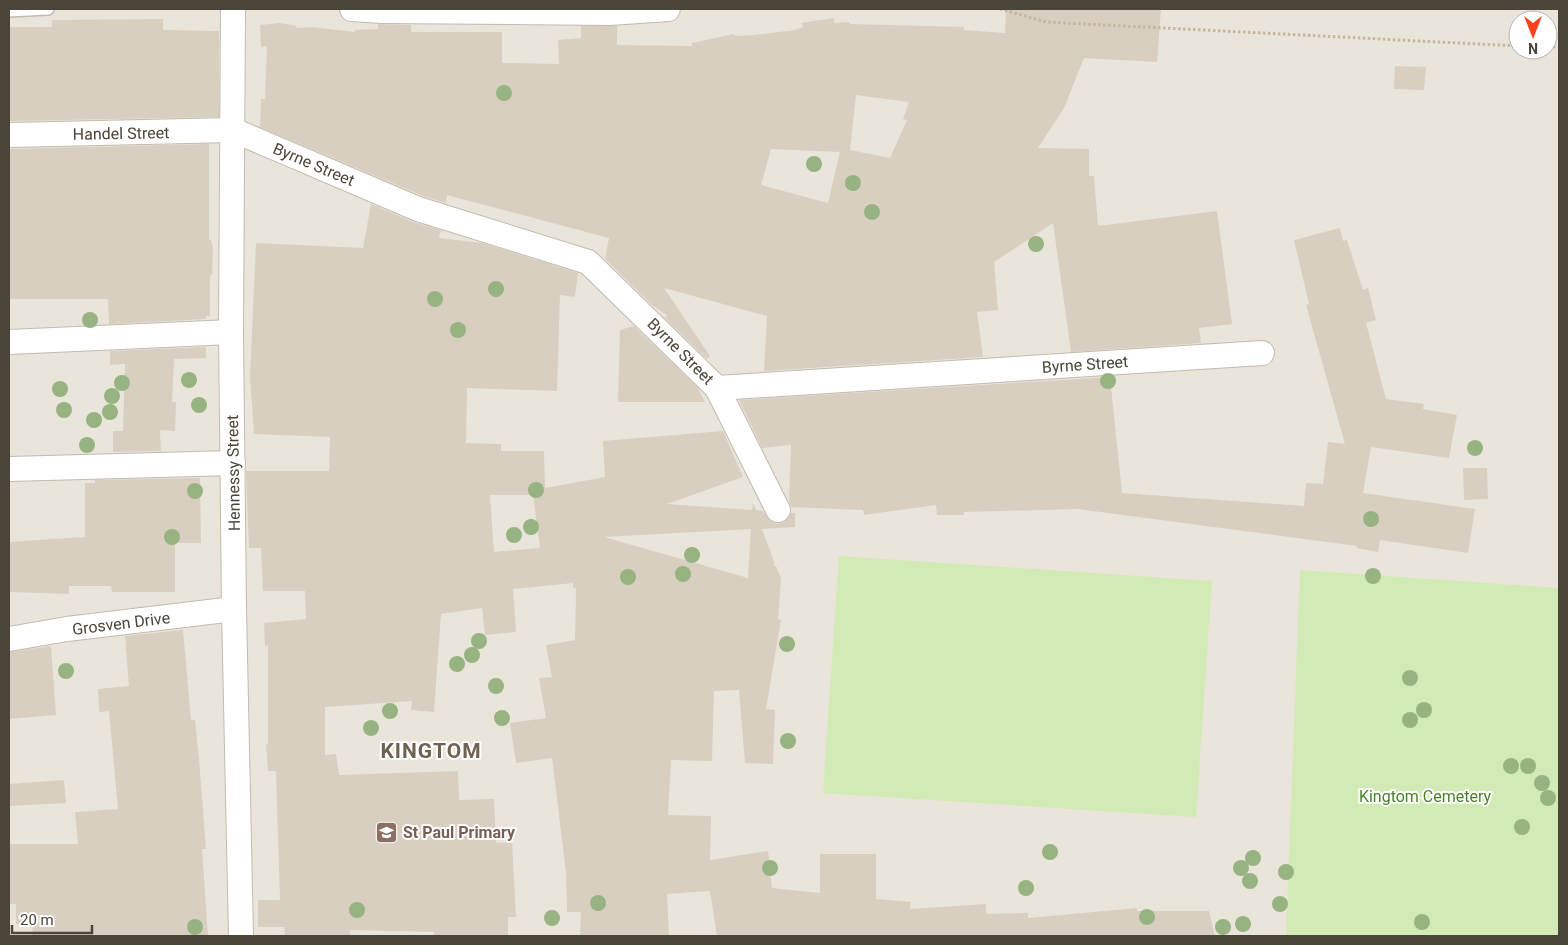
<svg xmlns="http://www.w3.org/2000/svg" width="1568" height="945" viewBox="0 0 1568 945" font-family="Roboto,sans-serif">
	<style>
		.residential { fill: #eae5da; fill-rule: evenodd }
		.green { fill: #d2eab5 }
		.building { fill: #d8cfc1; fill-rule: evenodd }
		.lines { fill: none; stroke-linecap: round; stroke-linejoin: round }
		.service-casing { stroke: #c2bbae; stroke-width: 14 }
		.minor-casing { stroke: #c2bbae; stroke-width: 26 }
		.path { stroke: #c4b79f; stroke-width: 3; stroke-dasharray: 2.5 2.5; stroke-linecap: butt }
		.service { stroke: #fff; stroke-width: 11 }
		.minor { stroke: #fff; stroke-width: 24 }
		.tree { fill: #97b381 }
		.labels { text-anchor: middle; stroke-width: 4; stroke-linejoin: round; paint-order: stroke }
		.street-label { font-size: 16px; fill: #4b4439; stroke: #fff }
		.park-label { font-size: 16px; fill: #4a7f2a; stroke: #fff }
		.education-label { font-size: 16px; font-weight: bold; fill: #785e54; stroke: #fff; text-anchor: start }
		.district-label { font-size: 21px; font-weight: bold; letter-spacing: 1px; fill: #6e6250; stroke: #fff }
	</style>
	<rect width="100%" height="100%" fill="#f6f3ec"/>
	<path class="residential" d="M 9,9 L 1559,9 L 1559,936 L 9,936 ZM 1518,20 L 1548,20 L 1548,50 L 1518,50 Z"/>
	<g class="green">
		<polygon points="839,556 1212,581 1196,817 823,793"/>
		<polygon points="1300,570 1559,588 1559,936 1286,936"/>
	</g>
	<g class="building">
		<path d="M 1006,9 L 1161,9 L 1157,62 L 1084,58 L 1064,108 L 1038,148 L 1089,149 L 1089,176 L 1094,176 L 1098,226 L 1217,211 L 1232,324 L 1199,328 L 1201,343 L 1071,352 L 1053,223 L 994,262 L 998,310 L 977,312 L 983,357 L 764,371 L 767,316 L 664,288 L 710,356 L 707,359 L 664,317 L 668,316 L 652,305 L 605,259 L 609,238 L 447,195 L 446,203 L 423,196 L 260,127 L 261,99 L 265,99 L 267,46 L 261,47 L 260,25 L 280,23 L 296,26 L 296,28 L 311,27 L 355,32 L 355,30 L 378,29 L 378,24 L 411,25 L 411,32 L 502,32 L 502,63 L 559,64 L 558,40 L 581,38 L 581,26 L 617,26 L 617,45 L 692,46 L 692,43 L 734,34 L 735,36 L 754,35 L 795,30 L 803,27 L 801,23 L 834,18 L 834,23 L 849,22 L 850,24 L 964,27 L 964,30 L 1005,33 ZM 856,95 L 909,102 L 903,119 L 907,120 L 890,158 L 850,150 ZM 771,149 L 840,152 L 828,203 L 761,185 Z"/>
		<polygon points="163,19 163,30 219,31 219,117 9,121 9,27 52,27 52,20"/>
		<polygon points="1395,66 1426,67 1424,90 1394,89"/>
		<polygon points="209,144 209,240 211,240 213,249 212,275 210,275 210,316 206,316 206,319 109,324 108,299 9,299 9,149"/>
		<path d="M 371,204 L 413,222 L 441,230 L 439,238 L 482,243 L 578,273 L 575,297 L 560,295 L 557,391 L 467,388 L 466,443 L 501,444 L 501,451 L 544,451 L 545,488 L 605,477 L 603,441 L 723,431 L 743,477 L 667,504 L 752,510 L 753,503 L 756,510 L 763,511 L 770,521 L 777,524 L 785,522 L 791,513 L 795,513 L 795,527 L 762,529 L 774,561 L 774,566 L 776,566 L 781,578 L 778,619 L 781,620 L 766,709 L 775,710 L 773,764 L 745,763 L 739,690 L 714,691 L 712,761 L 671,760 L 668,815 L 711,816 L 710,860 L 768,851 L 772,888 L 820,893 L 820,854 L 876,854 L 876,899 L 911,902 L 910,909 L 986,904 L 986,914 L 1028,913 L 1028,918 L 1137,908 L 1137,911 L 1209,911 L 1215,936 L 717,936 L 710,891 L 667,894 L 669,936 L 580,936 L 581,912 L 567,912 L 566,872 L 552,758 L 516,763 L 510,723 L 546,718 L 539,678 L 552,677 L 546,645 L 575,640 L 576,588 L 573,588 L 573,583 L 513,589 L 516,632 L 485,635 L 482,608 L 441,614 L 434,712 L 411,710 L 412,701 L 325,707 L 325,755 L 336,754 L 339,775 L 458,771 L 459,800 L 494,799 L 496,843 L 512,842 L 516,917 L 508,917 L 508,936 L 434,936 L 434,932 L 350,930 L 350,936 L 285,936 L 284,927 L 258,927 L 258,900 L 280,900 L 276,771 L 268,771 L 266,744 L 268,744 L 268,645 L 265,646 L 264,623 L 306,619 L 305,591 L 263,591 L 261,548 L 249,548 L 246,471 L 329,471 L 330,437 L 254,434 L 250,377 L 256,243 L 363,248 ZM 490,495 L 533,495 L 540,548 L 494,552 ZM 751,529 L 748,578 L 604,537 Z"/>
		<polygon points="1340,228 1343,241 1347,240 1363,290 1368,288 1376,320 1366,323 1386,399 1424,404 1423,409 1457,415 1449,458 1371,447 1363,493 1475,509 1468,553 1380,540 1378,552 1356,548 1357,546 1078,509 964,512 964,515 937,515 936,505 864,515 863,510 791,507 789,500 791,445 762,448 739,400 1110,377 1122,493 1304,506 1306,483 1323,484 1328,442 1345,444 1306,305 1309,304 1294,240"/>
		<polygon points="634,326 697,387 705,402 618,402 620,330"/>
		<polygon points="206,347 206,358 174,359 172,402 176,402 175,431 160,430 161,451 113,452 113,431 123,431 125,364 110,365 110,351"/>
		<polygon points="1463,468 1487,468 1488,499 1464,500"/>
		<polygon points="200,478 201,543 175,543 175,592 112,592 111,586 69,586 69,594 9,592 9,542 85,537 85,483 95,483 95,480"/>
		<polygon points="183,630 191,720 195,720 199,759 206,849 202,849 208,936 32,935 33,924 16,924 16,904 9,904 9,844 78,844 75,812 118,809 109,711 99,712 98,689 129,686 125,636"/>
		<polygon points="51,646 56,715 9,719 9,652"/>
		<polygon points="64,780 66,803 9,806 9,784"/>
	</g>
	<g class="lines">
		<defs>
			<polyline id="service" points="9,11 48,9"/>
			<g id="minor">
				<polyline points="233,9 231,332 234,609 241,936"/>
				<polyline points="352,9 383,11 610,13 668,9"/>
				<polyline points="9,135 233,130 418,209 588,262 717,388 1262,353"/>
				<polyline points="9,342 231,332"/>
				<polyline points="717,388 778,510"/>
				<polyline points="9,469 233,463"/>
				<polyline points="9,639 67,629 234,609"/>
			</g>
		</defs>
		<use href="#service" class="service-casing"/>
		<use href="#minor" class="minor-casing"/>
		<g class="path">
			<polyline points="1000,9 1046,22 1518,46"/>
			<polyline points="1548,46 1559,47"/>
		</g>
		<use href="#service" class="service"/>
		<use href="#minor" class="minor"/>
	</g>
	<g class="tree">
		<circle cx="504" cy="93" r="8"/>
		<circle cx="814" cy="164" r="8"/>
		<circle cx="853" cy="183" r="8"/>
		<circle cx="872" cy="212" r="8"/>
		<circle cx="1036" cy="244" r="8"/>
		<circle cx="496" cy="289" r="8"/>
		<circle cx="435" cy="299" r="8"/>
		<circle cx="90" cy="320" r="8"/>
		<circle cx="458" cy="330" r="8"/>
		<circle cx="189" cy="380" r="8"/>
		<circle cx="1108" cy="381" r="8"/>
		<circle cx="122" cy="383" r="8"/>
		<circle cx="60" cy="389" r="8"/>
		<circle cx="112" cy="396" r="8"/>
		<circle cx="199" cy="405" r="8"/>
		<circle cx="64" cy="410" r="8"/>
		<circle cx="110" cy="412" r="8"/>
		<circle cx="94" cy="420" r="8"/>
		<circle cx="87" cy="445" r="8"/>
		<circle cx="1475" cy="448" r="8"/>
		<circle cx="536" cy="490" r="8"/>
		<circle cx="195" cy="491" r="8"/>
		<circle cx="1371" cy="519" r="8"/>
		<circle cx="531" cy="527" r="8"/>
		<circle cx="514" cy="535" r="8"/>
		<circle cx="172" cy="537" r="8"/>
		<circle cx="692" cy="555" r="8"/>
		<circle cx="683" cy="574" r="8"/>
		<circle cx="1373" cy="576" r="8"/>
		<circle cx="628" cy="577" r="8"/>
		<circle cx="479" cy="641" r="8"/>
		<circle cx="787" cy="644" r="8"/>
		<circle cx="472" cy="655" r="8"/>
		<circle cx="457" cy="664" r="8"/>
		<circle cx="66" cy="671" r="8"/>
		<circle cx="1410" cy="678" r="8"/>
		<circle cx="496" cy="686" r="8"/>
		<circle cx="1424" cy="710" r="8"/>
		<circle cx="390" cy="711" r="8"/>
		<circle cx="502" cy="718" r="8"/>
		<circle cx="1410" cy="720" r="8"/>
		<circle cx="371" cy="728" r="8"/>
		<circle cx="788" cy="741" r="8"/>
		<circle cx="1511" cy="766" r="8"/>
		<circle cx="1528" cy="766" r="8"/>
		<circle cx="1542" cy="783" r="8"/>
		<circle cx="1548" cy="798" r="8"/>
		<circle cx="1522" cy="827" r="8"/>
		<circle cx="1050" cy="852" r="8"/>
		<circle cx="1253" cy="858" r="8"/>
		<circle cx="770" cy="868" r="8"/>
		<circle cx="1241" cy="868" r="8"/>
		<circle cx="1286" cy="872" r="8"/>
		<circle cx="1250" cy="881" r="8"/>
		<circle cx="1026" cy="888" r="8"/>
		<circle cx="598" cy="903" r="8"/>
		<circle cx="1280" cy="904" r="8"/>
		<circle cx="357" cy="910" r="8"/>
		<circle cx="1147" cy="917" r="8"/>
		<circle cx="552" cy="918" r="8"/>
		<circle cx="1422" cy="922" r="8"/>
		<circle cx="1243" cy="924" r="8"/>
		<circle cx="195" cy="927" r="8"/>
		<circle cx="1223" cy="927" r="8"/>
	</g>
	<defs>
		<symbol id="school-square" viewBox="-11 -11 22 22"><rect x="-9" y="-9" width="18" height="18" rx="4" fill="#8d6e63" stroke="#fff"/><path d="M0-5L7-2L0 1L-7-2ZM-4 1L0 2.5L4 1V4Q0 6-4 4Z" fill="#fff"/></symbol>
	</defs>
	<g fill-rule="evenodd">
		<use href="#school-square" x="374" y="820" width="25" height="25"/>
	</g>
	<g class="labels">
		<g class="street-label">
			<text transform="translate(121 133) rotate(-1)" y="6">Handel Street</text>
			<text transform="translate(314 164) rotate(23)" y="6">Byrne Street</text>
			<text transform="translate(681 351) rotate(45)" y="6">Byrne Street</text>
			<text transform="translate(1085 364) rotate(-4)" y="6">Byrne Street</text>
			<text transform="translate(233 473) rotate(-91)" y="6">Hennessy Street</text>
			<text transform="translate(121 623) rotate(-7)" y="6">Grosven Drive</text>
		</g>
		<g class="park-label">
			<text x="1425" y="802">Kingtom Cemetery</text>
		</g>
		<g class="education-label">
			<text x="403" y="838">St Paul Primary</text>
		</g>
		<g class="district-label">
			<text x="431" y="758">KINGTOM</text>
		</g>
	</g>
	<rect width="1568" height="945" fill="none" stroke="#4b4439" stroke-width="20"/>
	<g transform="translate(1533 35) rotate(180)"><circle r="24" fill="#ffffff" stroke="#b7b4b0"/>
	<path d="M0-4L9 19L0 12L-9 19Z" fill="#fc3f1d"/>
	<text y="-8" font-size="14" font-weight="bold" text-anchor="middle" fill="#4b4439">N</text>
	</g>
	<path d="M12 925v8h80v-8" fill="none" stroke="#4b4439" stroke-width="2.5"/>
	<text x="20" y="925" font-size="15" fill="#4b4439" stroke="#ffffff" stroke-width="4" paint-order="stroke">20 m</text>
</svg>
